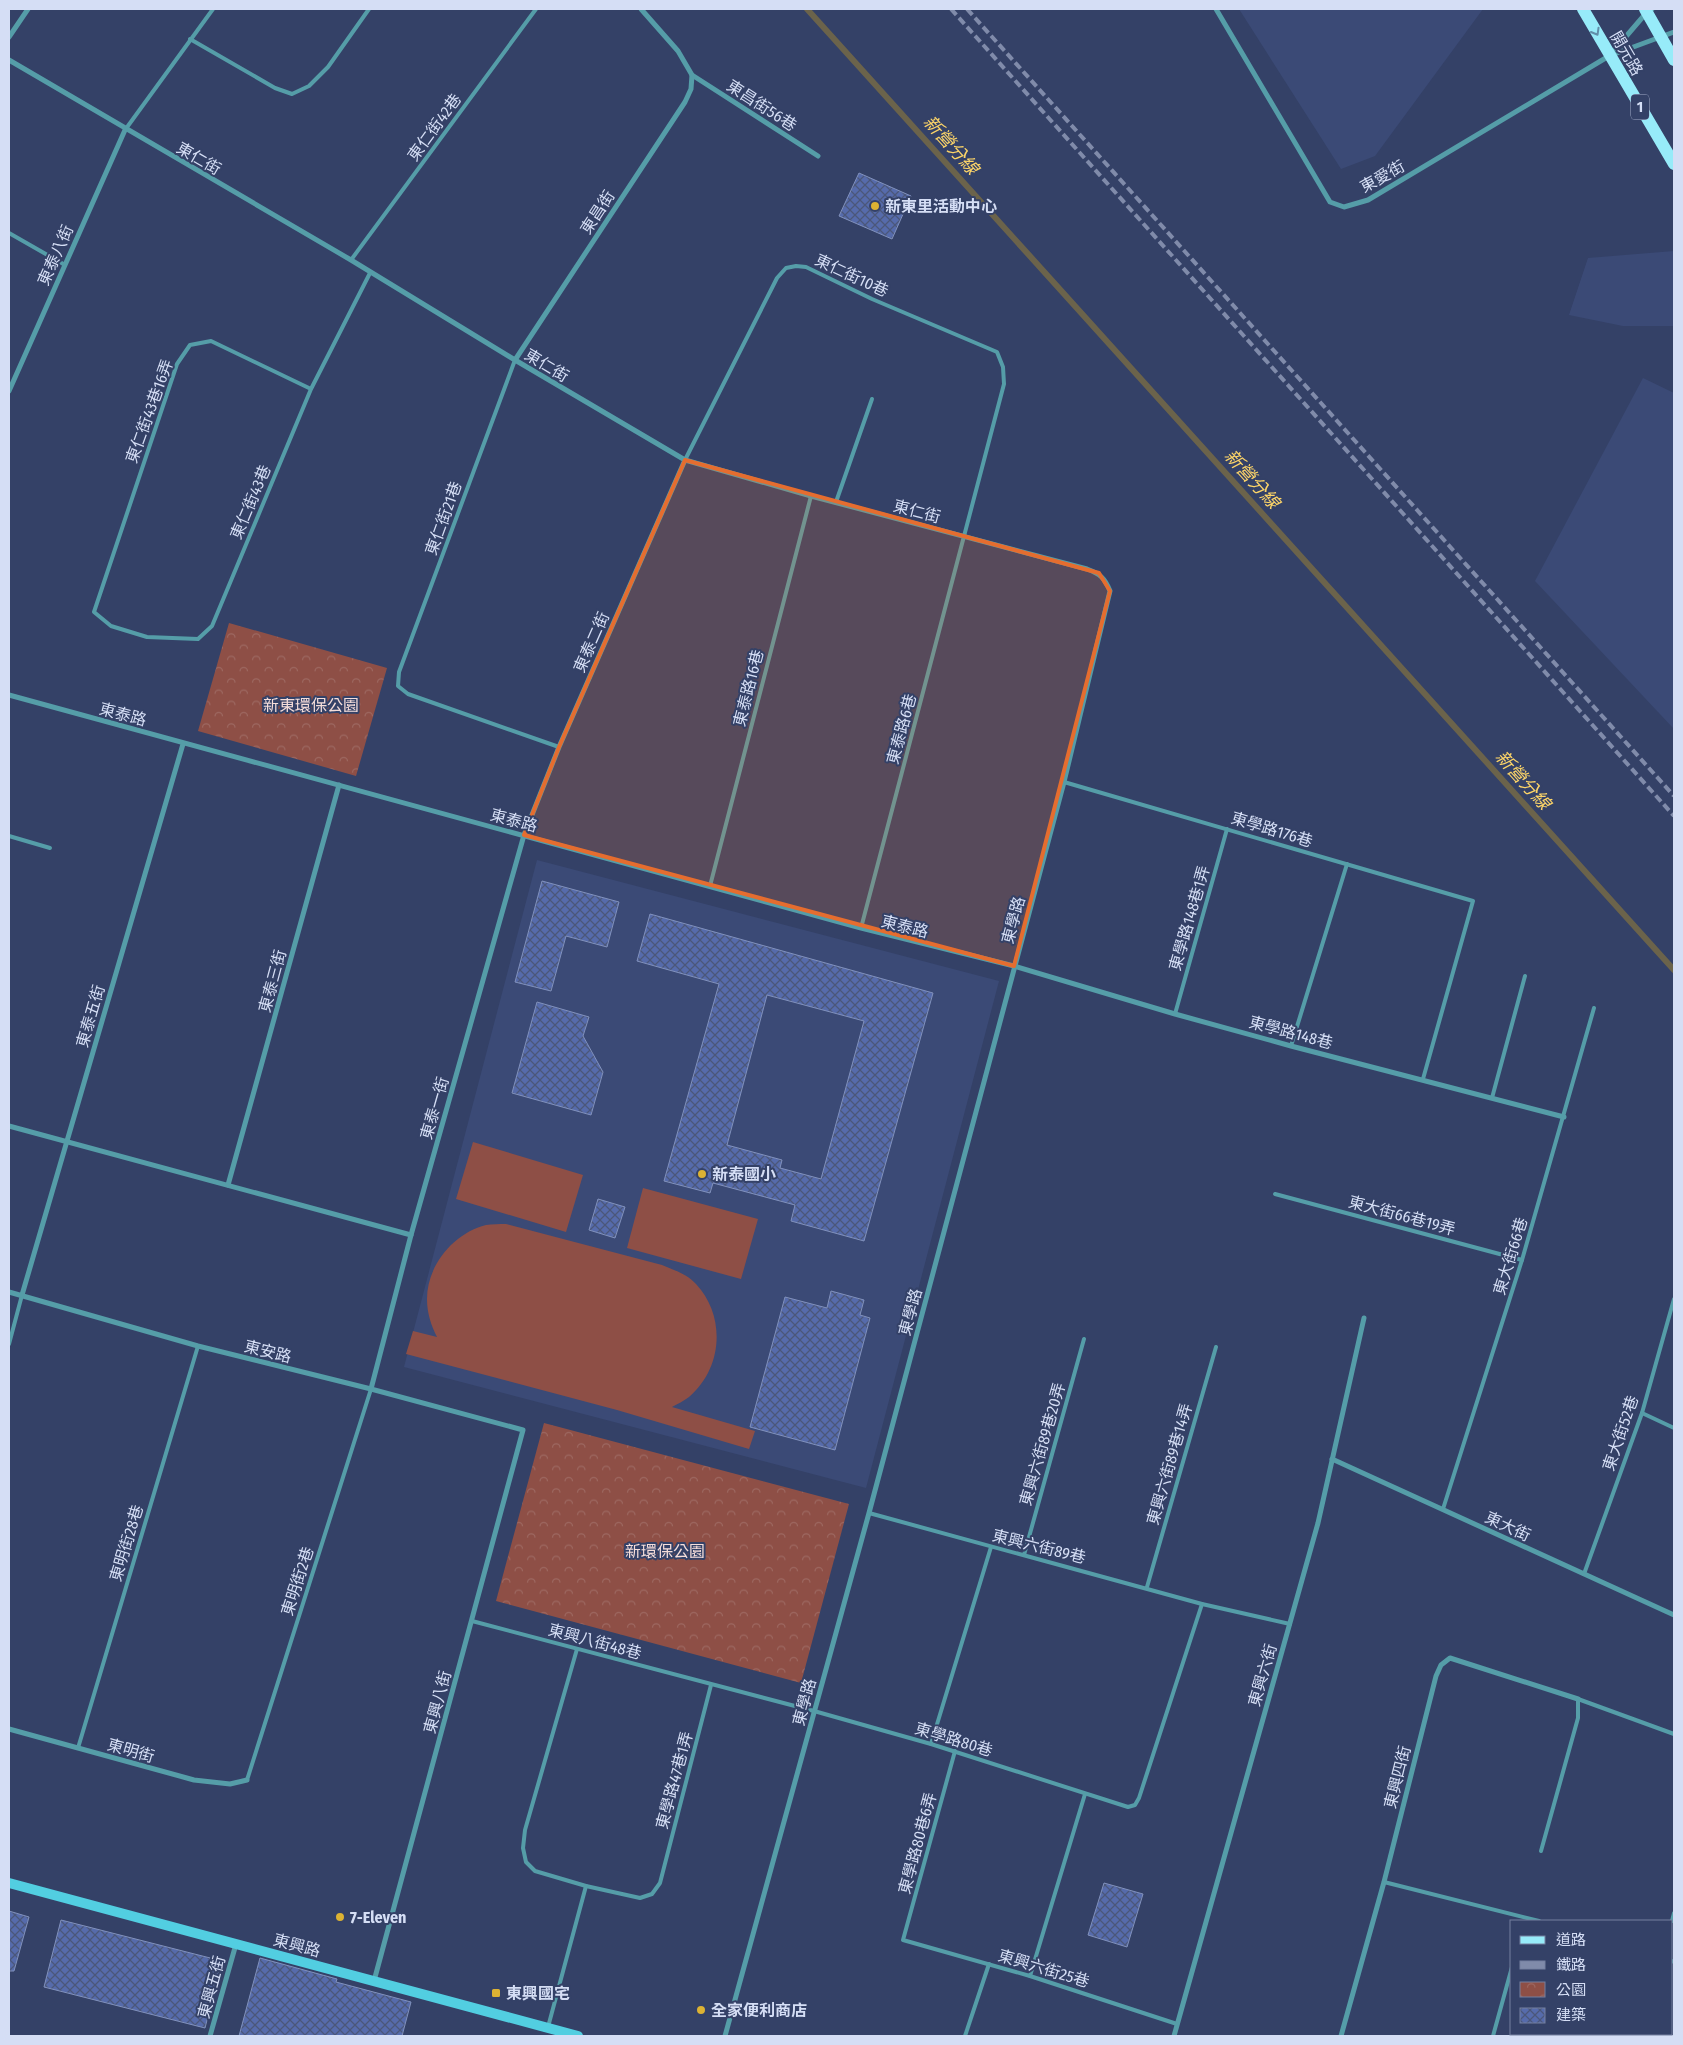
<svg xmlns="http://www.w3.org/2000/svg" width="1683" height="2045" viewBox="0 0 1683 2045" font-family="'Fira Sans Condensed','Noto Sans TC',sans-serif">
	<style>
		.built { fill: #3b4a76 }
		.grass { fill: #8e4f46 }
		.park { fill: url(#park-crowns) }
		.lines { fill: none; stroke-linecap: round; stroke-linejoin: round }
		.stream { stroke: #6b634b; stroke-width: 6 }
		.building { fill: url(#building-cross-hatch); stroke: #8191bc; fill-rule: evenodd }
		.lane { stroke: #559da8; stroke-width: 4 }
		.street { stroke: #559da8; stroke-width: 5 }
		.secondary { stroke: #52cee1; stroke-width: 10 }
		.primary { stroke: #97ebf9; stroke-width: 12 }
		.rail { stroke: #808baa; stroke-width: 4; stroke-dasharray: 8 4; stroke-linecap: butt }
		.oneway { stroke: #618ea9 }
		.marked { fill: #e56d2f; fill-opacity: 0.2; stroke: #e56d2f; stroke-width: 4; stroke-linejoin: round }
		.poi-dot { fill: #dcb233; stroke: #344167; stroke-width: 2 }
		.labels { text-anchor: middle; stroke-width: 4; stroke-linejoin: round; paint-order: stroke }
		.shield { fill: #344167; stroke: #a5afca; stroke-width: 1 }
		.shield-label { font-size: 15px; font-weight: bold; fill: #d5def5 }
		.street-label { font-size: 16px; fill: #d5def5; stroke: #344167 }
		.poi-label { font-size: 16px; font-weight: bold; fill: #d5def5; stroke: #344167; text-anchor: start }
		.park-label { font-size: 16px; fill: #f6deda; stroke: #344167 }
		.water-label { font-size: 18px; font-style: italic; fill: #fcd468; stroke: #344167 }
	</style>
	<defs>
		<pattern id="park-crowns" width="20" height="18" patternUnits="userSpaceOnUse" patternTransform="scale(1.25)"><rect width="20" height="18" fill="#8e4f46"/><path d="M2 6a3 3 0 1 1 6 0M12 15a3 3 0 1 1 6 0" fill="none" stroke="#9d6861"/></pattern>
		<pattern id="building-cross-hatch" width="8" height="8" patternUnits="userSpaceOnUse" patternTransform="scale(1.25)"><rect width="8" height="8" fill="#566bab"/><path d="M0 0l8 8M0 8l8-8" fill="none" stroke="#4b577a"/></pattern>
	</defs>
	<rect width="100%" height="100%" fill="#344167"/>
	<g class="built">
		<polygon points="1239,9 1483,9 1375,156 1341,169"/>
		<polygon points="1674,251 1674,326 1623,326 1569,315 1588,258"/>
		<polygon points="1643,378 1674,393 1674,729 1535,581"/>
		<polygon points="537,860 999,981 866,1488 404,1367"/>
	</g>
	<g class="grass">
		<polygon points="473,1142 583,1175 566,1232 456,1199"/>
		<polygon points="643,1188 758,1219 741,1279 627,1248"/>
		<path d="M 506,1224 L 662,1265 C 674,1270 687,1274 696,1284 C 726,1316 723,1368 689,1397 C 684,1401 677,1404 672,1407 L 755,1431 L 749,1449 L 617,1410 L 406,1354 L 413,1331 L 437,1337 C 431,1325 427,1313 427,1299 C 427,1265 454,1233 486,1225 C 492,1224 500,1224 506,1224 Z"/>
	</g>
	<g class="park">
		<polygon points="229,623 387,668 356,776 198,731"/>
		<polygon points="544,1423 849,1504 801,1683 496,1601"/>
	</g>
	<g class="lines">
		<polyline class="stream" points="807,9 1674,970"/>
	</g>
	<g class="building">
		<polygon points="859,173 911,196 892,239 839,216"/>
		<polygon points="542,881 619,902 607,947 566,936 551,991 515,982"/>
		<path d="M 650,914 L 933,993 L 864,1241 L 791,1221 L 795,1205 L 713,1183 L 710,1193 L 664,1181 L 719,984 L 637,961 ZM 767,995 L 864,1021 L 821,1179 L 780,1168 L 782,1160 L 727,1145 Z"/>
		<polygon points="537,1002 589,1017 583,1036 603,1072 591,1115 512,1093"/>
		<polygon points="598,1199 625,1207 615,1238 589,1230"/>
		<polygon points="831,1291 864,1300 860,1315 870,1318 835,1450 750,1427 785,1297 827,1308"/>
		<polygon points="1104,1883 1143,1894 1127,1947 1088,1935"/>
		<polygon points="9,1911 29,1917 14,1971 9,1971"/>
		<polygon points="61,1920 222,1961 205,2028 44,1987"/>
		<polygon points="260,1958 337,1979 336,1982 411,2002 402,2036 239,2036"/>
	</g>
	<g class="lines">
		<g class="lane">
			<polyline points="190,39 275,88 292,94 309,86 328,67 369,9"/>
			<polyline points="125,130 213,9"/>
			<polyline points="9,233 65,265"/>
			<polyline points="351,260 536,9"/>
			<polyline points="515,360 399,672 398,686 408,694 559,747"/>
			<polyline points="311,389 211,341 190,345 177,364 94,612 111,626 147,637 198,639 212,626 311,389 370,273"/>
			<polyline points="685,460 777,278 786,268 796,266 806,267 872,299 997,352 1003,367 1004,384 861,928"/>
			<polyline points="836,502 872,399"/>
			<polyline points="1064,782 1473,901 1423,1079"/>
			<polyline points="9,836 50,848"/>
			<polyline points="710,886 811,496"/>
			<polyline points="1175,1014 1227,829"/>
			<polyline points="1291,1046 1347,864"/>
			<polyline points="1492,1098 1525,976"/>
			<polyline points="1275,1194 1522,1260"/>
			<polyline points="9,1344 22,1295"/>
			<polyline points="1642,1413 1674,1428"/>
			<polyline points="1443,1509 1522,1260 1594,1008"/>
			<polyline points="869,1513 1202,1604 1290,1624"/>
			<polyline points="1024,1555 1084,1339"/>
			<polyline points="1584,1574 1642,1413 1674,1299"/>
			<polyline points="1147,1587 1216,1347"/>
			<polyline points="472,1621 814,1711 931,1744 1128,1807 1135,1805 1139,1798 1202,1604"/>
			<polyline points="577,1649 525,1830 523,1848 526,1862 535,1871 586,1886 640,1898 652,1894 660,1883 711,1685"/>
			<polyline points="931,1744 991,1547"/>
			<polyline points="78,1748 198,1346"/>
			<polyline points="955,1751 903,1940 1030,1976 1177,2024"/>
			<polyline points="247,1780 371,1389"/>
			<polyline points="1541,1851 1578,1718 1578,1699 1674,1734"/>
			<polyline points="1384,1882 1539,1921"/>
			<polyline points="1672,1921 1674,1913"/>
			<polyline points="1672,1961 1674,1962"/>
			<polyline points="1030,1976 1085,1794"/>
			<polyline points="548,2027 586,1886"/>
			<polyline points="965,2036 989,1964"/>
			<polyline points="1493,2036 1512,1967"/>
			<polyline points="1637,2036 1638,2034"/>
		</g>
		<g class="street">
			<polyline points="641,9 678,51 692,75 818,156"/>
			<polyline points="1216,9 1330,202 1344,207 1368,200 1609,56 1674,32"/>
			<polyline points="9,37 28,9"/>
			<polyline points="1611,54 1647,12 1652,9"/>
			<path d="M 9,60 L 351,260 L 515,360 L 685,460 L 811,496 L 1087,569 C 1100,574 1105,578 1110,591 L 1064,782 L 869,1513 L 725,2036"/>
			<polyline points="515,360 685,102 691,89 692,75"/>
			<polyline points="9,391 125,130"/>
			<polyline points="9,695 861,928 1014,966 1175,1014 1291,1046 1564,1117"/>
			<polyline points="9,1126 411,1235"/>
			<polyline points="228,1185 339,785"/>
			<polyline points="9,1292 198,1346 371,1389 523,1430 374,1981"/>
			<polyline points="22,1295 183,744"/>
			<polyline points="371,1389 411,1235 524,835 559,747 685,460"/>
			<polyline points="1332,1459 1674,1615"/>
			<polyline points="9,1729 194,1780 230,1784 247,1780"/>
			<polyline points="210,2036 236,1944"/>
			<polyline points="1174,2036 1318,1523 1364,1318"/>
			<polyline points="1341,2036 1384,1882 1436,1676 1441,1665 1450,1658 1578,1699"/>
		</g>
		<polyline class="secondary" points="9,1883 578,2036"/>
		<g class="primary">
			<polyline points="1583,9 1674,164"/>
			<polyline points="1645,9 1674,60"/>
		</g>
		<g class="rail">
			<polyline points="951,9 1674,816"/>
			<polyline points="967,9 1674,796"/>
		</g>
	</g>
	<defs><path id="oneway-chevron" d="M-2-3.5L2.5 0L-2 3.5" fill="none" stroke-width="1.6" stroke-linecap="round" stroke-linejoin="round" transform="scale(1.25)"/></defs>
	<use class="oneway" href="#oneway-chevron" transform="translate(1596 32) rotate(60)"/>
	<path class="marked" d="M 685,460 L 1099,573 L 1110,591 L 1014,966 L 524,835 L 559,747 Z"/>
	<g class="poi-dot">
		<circle cx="875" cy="206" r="5"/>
		<circle cx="702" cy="1174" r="5"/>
		<circle cx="340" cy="1917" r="5"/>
		<rect x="491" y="1988" width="10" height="10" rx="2.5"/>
		<circle cx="701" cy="2010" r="5"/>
	</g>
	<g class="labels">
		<rect class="shield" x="1631" y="94.5" width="18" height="25" rx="4"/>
		<g class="shield-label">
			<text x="1640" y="112">1</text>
		</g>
		<g class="street-label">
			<text transform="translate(1627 53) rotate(60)" y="6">開元路</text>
			<text transform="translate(762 105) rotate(33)" y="6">東昌街56巷</text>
			<text transform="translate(434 127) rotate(-54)" y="6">東仁街42巷</text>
			<text transform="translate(199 158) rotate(30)" y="6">東仁街</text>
			<text transform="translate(1382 176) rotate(-29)" y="6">東愛街</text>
			<text transform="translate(597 212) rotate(-57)" y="6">東昌街</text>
			<text transform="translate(55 255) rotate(-66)" y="6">東泰八街</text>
			<text transform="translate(852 275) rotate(25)" y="6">東仁街10巷</text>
			<text transform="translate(547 365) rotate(31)" y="6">東仁街</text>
			<text transform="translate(149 411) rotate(-70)" y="6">東仁街43巷16弄</text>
			<text transform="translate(250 502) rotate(-67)" y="6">東仁街43巷</text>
			<text transform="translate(917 511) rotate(15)" y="6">東仁街</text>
			<text transform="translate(443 518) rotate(-70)" y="6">東仁街21巷</text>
			<text transform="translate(591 642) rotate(-66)" y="6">東泰二街</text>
			<text transform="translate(748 688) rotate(-76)" y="6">東泰路16巷</text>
			<text transform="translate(123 714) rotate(15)" y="6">東泰路</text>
			<text transform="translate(901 729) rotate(-75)" y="6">東泰路6巷</text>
			<text transform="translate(514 820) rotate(15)" y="6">東泰路</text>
			<text transform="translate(1272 829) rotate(17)" y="6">東學路176巷</text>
			<text transform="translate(1189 918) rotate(-74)" y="6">東學路148巷1弄</text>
			<text transform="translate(1013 920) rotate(-75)" y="6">東學路</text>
			<text transform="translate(905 926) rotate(14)" y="6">東泰路</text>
			<text transform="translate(272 981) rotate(-75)" y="6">東泰三街</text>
			<text transform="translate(90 1016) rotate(-74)" y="6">東泰五街</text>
			<text transform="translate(1291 1032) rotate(15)" y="6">東學路148巷</text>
			<text transform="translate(434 1108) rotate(-74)" y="6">東泰一街</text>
			<text transform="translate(1402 1215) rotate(15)" y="6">東大街66巷19弄</text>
			<text transform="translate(1510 1256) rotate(-73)" y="6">東大街66巷</text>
			<text transform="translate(910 1312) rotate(-75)" y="6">東學路</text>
			<text transform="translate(268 1351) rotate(14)" y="6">東安路</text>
			<text transform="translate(1620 1433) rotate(-71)" y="6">東大街52巷</text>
			<text transform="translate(1042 1444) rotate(-74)" y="6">東興六街89巷20弄</text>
			<text transform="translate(1169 1464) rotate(-74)" y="6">東興六街89巷14弄</text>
			<text transform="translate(1508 1526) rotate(25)" y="6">東大街</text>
			<text transform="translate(126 1543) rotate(-73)" y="6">東明街28巷</text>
			<text transform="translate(1039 1546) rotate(14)" y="6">東興六街89巷</text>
			<text transform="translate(297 1581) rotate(-72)" y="6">東明街2巷</text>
			<text transform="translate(595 1641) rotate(15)" y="6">東興八街48巷</text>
			<text transform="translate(1262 1675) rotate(-74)" y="6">東興六街</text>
			<text transform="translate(437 1702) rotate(-75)" y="6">東興八街</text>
			<text transform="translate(804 1702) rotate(-75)" y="6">東學路</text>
			<text transform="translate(954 1739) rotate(17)" y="6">東學路80巷</text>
			<text transform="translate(131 1750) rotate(16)" y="6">東明街</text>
			<text transform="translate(1397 1777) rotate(-76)" y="6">東興四街</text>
			<text transform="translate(674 1780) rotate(-75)" y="6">東學路47巷1弄</text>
			<text transform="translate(917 1843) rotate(-75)" y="6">東學路80巷6弄</text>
			<text transform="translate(297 1945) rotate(15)" y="6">東興路</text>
			<text transform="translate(1044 1968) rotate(17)" y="6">東興六街25巷</text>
			<text transform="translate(211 1987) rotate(-75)" y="6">東興五街</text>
		</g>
		<g class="poi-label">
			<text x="885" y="212">新東里活動中心</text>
			<text x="712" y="1180">新泰國小</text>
			<text x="350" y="1923">7-Eleven</text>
			<text x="506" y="1999">東興國宅</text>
			<text x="711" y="2016">全家便利商店</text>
		</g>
		<g class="park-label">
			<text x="311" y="711">新東環保公園</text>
			<text x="665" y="1557">新環保公園</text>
		</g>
		<g class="water-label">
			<text transform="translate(951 145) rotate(48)" y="6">新營分線</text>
			<text transform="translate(1252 479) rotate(48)" y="6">新營分線</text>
			<text transform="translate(1523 780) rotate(48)" y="6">新營分線</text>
		</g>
	</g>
	<rect width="1683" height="2045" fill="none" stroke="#d5def5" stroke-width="20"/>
	<rect x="1510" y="1920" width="162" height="115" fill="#344167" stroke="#7480a0"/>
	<rect x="1520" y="1936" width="25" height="8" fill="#97ebf9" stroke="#7480a0"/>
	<text x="1556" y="1945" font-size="15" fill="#d5def5">道路</text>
	<rect x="1520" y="1961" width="25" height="8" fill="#808baa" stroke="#7480a0"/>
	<text x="1556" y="1970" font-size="15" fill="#d5def5">鐵路</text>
	<rect x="1520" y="1982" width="25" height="15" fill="url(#park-crowns)" stroke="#7480a0"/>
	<text x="1556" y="1995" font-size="15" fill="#d5def5">公園</text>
	<rect x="1520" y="2008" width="25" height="15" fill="url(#building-cross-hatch)" stroke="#7480a0"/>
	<text x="1556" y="2020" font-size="15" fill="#d5def5">建築</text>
</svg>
